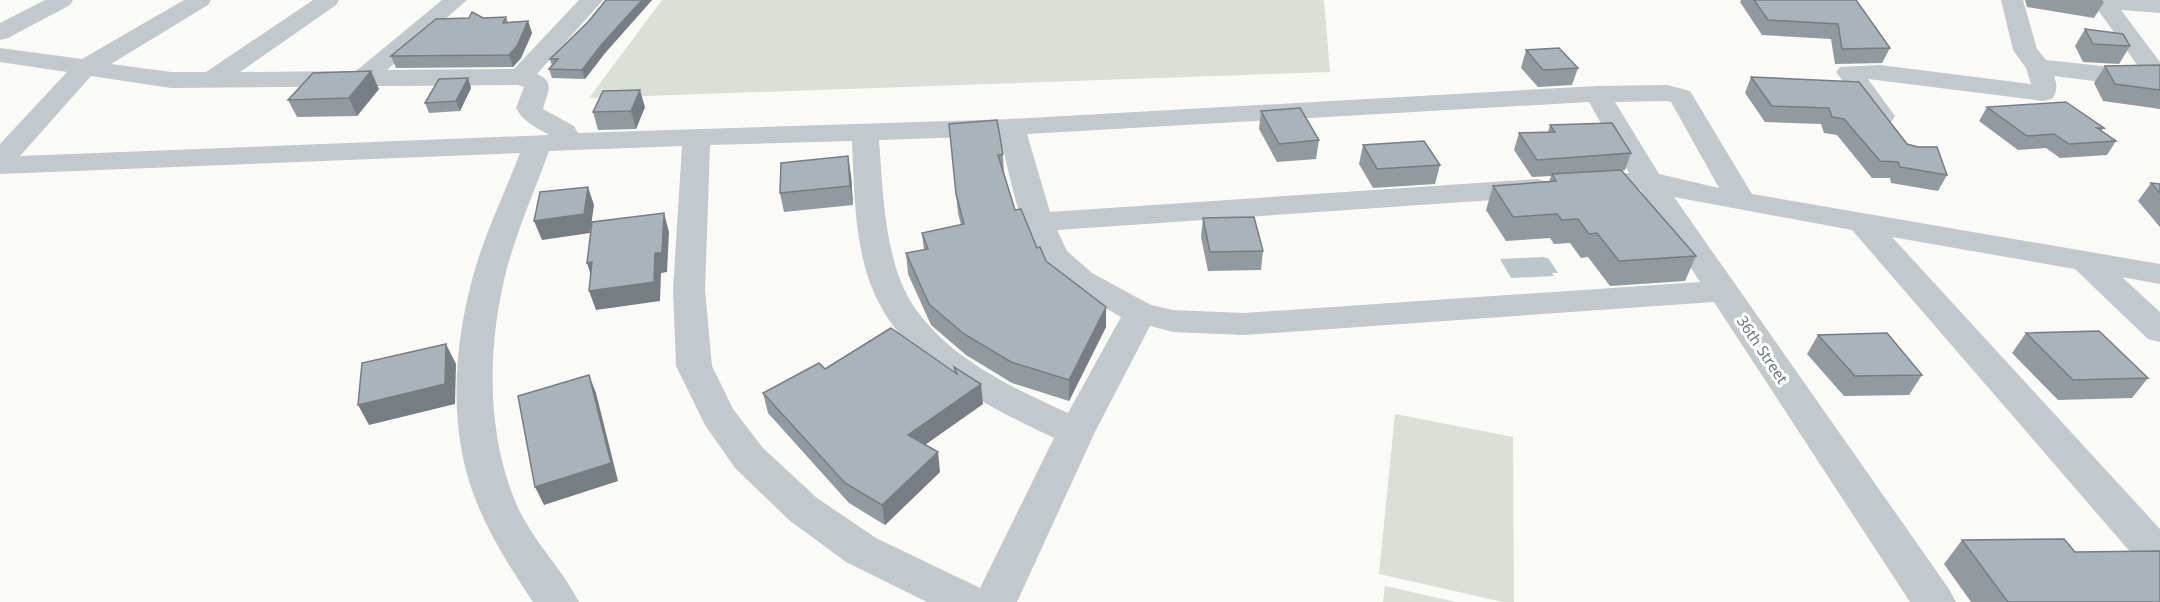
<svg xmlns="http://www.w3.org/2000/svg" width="2160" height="602" viewBox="0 0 2160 602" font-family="'Noto Sans',sans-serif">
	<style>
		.green { fill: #dadfd7 }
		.water { fill: #bbc7cb }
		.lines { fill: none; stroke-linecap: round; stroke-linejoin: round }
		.street { fill: #c3c8cc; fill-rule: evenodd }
		.wall { fill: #929a9f }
		.shaded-wall { fill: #777d82 }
		.building { fill: #aab3b9; stroke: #777d82; stroke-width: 1.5 }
		.labels { text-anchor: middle; stroke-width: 6; stroke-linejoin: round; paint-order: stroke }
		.street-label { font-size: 15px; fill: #657683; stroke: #fff }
	</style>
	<rect width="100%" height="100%" fill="#fafaf8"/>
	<g class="green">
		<polygon points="662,0 1324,0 1330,72 589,98"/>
		<polygon points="1395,414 1513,437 1514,602 1503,602 1379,574"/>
		<polygon points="1385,586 1456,602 1383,602"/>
	</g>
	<polygon class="water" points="1543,257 1549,259 1558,273 1552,273 1554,276 1511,278 1500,259"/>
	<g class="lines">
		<g class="street">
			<polygon points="45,0 73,0 70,5 8,38 0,40 0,23"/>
			<path d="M 184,0 L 211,0 L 208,5 L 111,64 L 171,72 L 206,72 L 313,0 L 339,0 L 336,5 L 240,72 L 356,71 L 442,0 L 467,0 L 387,70 L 514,69 L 579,0 L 603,0 L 537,74 C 557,82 546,95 543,109 L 574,126 L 578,133 L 1011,119 L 1597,86 L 1667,85 L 1690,91 L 1752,194 L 2160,264 L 2160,284 L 2122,277 L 2160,312 L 2160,342 L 2148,339 L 2075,269 L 1892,237 L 2160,529 L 2160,574 L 2145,569 L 1852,230 L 1674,197 L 1949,589 L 1956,602 L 1910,602 L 1714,302 L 1244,335 L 1173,332 L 1150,326 L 1095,432 L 1017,602 L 927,602 L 846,562 L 789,520 L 735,468 L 705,425 L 676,366 L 673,290 L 682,146 L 549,151 C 535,190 518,228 507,268 C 487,345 485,436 519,510 C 535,543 562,569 579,602 L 533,602 C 511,569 489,535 475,498 C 447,427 454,341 475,269 C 487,229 505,192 520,153 L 0,174 L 0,144 L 67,72 L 0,62 L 0,48 L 82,59 ZM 91,76 L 171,88 L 518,85 L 524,87 L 516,108 C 523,122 536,127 549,135 L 20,156 ZM 1666,101 L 1671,102 L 1719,188 L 1659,174 L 1615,102 ZM 1589,102 L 1629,173 L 1576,178 L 1571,184 L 1576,190 L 1586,193 L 1640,189 L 1700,282 L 1244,313 L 1173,310 L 1151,305 L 1092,273 L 1067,251 L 1057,230 L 1537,197 L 1547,194 L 1552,188 L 1547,182 L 1537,179 L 1050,212 L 1027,134 ZM 1000,136 C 1009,171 1020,234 1042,262 C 1063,287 1094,301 1121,317 L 1068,413 C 1013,388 950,359 915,308 C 884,264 883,191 879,140 ZM 852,141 C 854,183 854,226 865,267 C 889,357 976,401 1054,438 L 980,588 L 876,538 L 817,498 L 763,448 L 733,409 L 712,366 L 705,290 L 710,145 Z"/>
			<path d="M 2001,0 L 2023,0 L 2037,49 L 2046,60 L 2102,66 L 2138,66 L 2091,0 L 2160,0 L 2160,13 L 2121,10 L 2160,62 L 2160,82 L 2102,82 L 2054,76 C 2057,85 2058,90 2052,99 L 2043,101 L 1868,79 L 1895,116 L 1891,122 L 1882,124 L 1873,122 L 1836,72 L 1840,67 L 1880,65 L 2031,84 L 2026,68 L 2013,50 Z"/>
		</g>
	</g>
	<g class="wall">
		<polygon points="606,0 652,0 605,53 585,79 552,78 549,69 552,66 550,59 588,22"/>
		<polygon points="1741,0 1856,0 1890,48 1882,63 1835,64 1831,39 1762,35 1740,2"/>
		<polygon points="2025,0 2102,0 2104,2 2094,18 2027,7"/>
		<polygon points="506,17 508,22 528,21 532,33 521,58 513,67 396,68 391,56 483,18"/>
		<polygon points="2085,29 2130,46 2119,64 2083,62 2075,46"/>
		<polygon points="1526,50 1578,68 1572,85 1538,87 1521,68"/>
		<polygon points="2160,65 2160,109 2103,101 2094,83 2105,66"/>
		<polygon points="1751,77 1859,82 1907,144 1947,175 1938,191 1891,183 1890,178 1872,178 1837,135 1824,133 1821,124 1765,122 1745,93"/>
		<polygon points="468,78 471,88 460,111 429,113 425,103"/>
		<polygon points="379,89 357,116 297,117 288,100"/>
		<polygon points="645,107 636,129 598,130 593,112"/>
		<polygon points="1987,107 2104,128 2101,131 2116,141 2107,155 2060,158 2046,148 2018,150 1979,121"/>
		<polygon points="1261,111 1319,140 1316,159 1277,162 1259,129"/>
		<polygon points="949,124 1003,154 1004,174 1015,210 1037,248 1046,261 1106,327 1069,401 1012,383 966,355 931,325 908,274 906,253 924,250 922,233 961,225 958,213"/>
		<polygon points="1550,125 1631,153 1625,170 1622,171 1696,256 1685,281 1610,286 1588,257 1581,258 1570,243 1554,244 1550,238 1506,241 1486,210 1493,186 1549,182 1551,176 1532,177 1514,150 1519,133 1548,132"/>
		<polygon points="1363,145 1440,165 1435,184 1373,188 1359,164"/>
		<polygon points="851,175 853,205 784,212 780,193"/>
		<polygon points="2151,183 2160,184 2160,227 2138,201"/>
		<polygon points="1203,218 1263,251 1261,270 1208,271 1201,237"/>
		<polygon points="2026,333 2148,378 2132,398 2058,400 2012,353"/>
		<polygon points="1818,335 1922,375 1909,395 1844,396 1807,354"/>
		<polygon points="954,367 983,404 925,445 940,472 885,525 849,503 768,413 763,393 825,369 954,372"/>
		<polygon points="1962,540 2075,552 2160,602 1971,602 1944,564"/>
	</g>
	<g class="shaded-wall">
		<polygon points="642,0 652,0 605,53 585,79 582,70 602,44"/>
		<polygon points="528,21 532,33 521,58 513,67 509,55"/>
		<polygon points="371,71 379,89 357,116 349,98"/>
		<polygon points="468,78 471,88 460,111 456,101"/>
		<polygon points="640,90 645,107 636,129 631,111"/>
		<polygon points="848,156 851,175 853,205 850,186"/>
		<polygon points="588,187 594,205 590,233 542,240 534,221"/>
		<polygon points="664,213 669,232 667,272 661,273 660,301 596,310 589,291 655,253"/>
		<polygon points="592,262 593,282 587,263"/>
		<polygon points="1106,307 1106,327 1069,401 1069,380"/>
		<polygon points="446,344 456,364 455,404 369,425 358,405"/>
		<polygon points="589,375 596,393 618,481 544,505 535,487"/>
		<polygon points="981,384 983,404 910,455 908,435"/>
		<polygon points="938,452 940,472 885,525 882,505"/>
	</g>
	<g class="building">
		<polygon points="606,0 642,0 602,44 582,70 549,69 558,59 550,59 588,22"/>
		<polygon points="1754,0 1856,0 1890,48 1842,49 1838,24 1768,20"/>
		<polygon points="472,12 483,18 506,17 503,23 528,21 517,46 509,55 391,56 436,19 469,18"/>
		<polygon points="2085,29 2123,34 2130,46 2093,44"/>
		<polygon points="1559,48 1578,68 1543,70 1526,50"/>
		<polygon points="2160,65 2160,90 2115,84 2105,66"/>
		<polygon points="371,71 349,98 288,100 313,73"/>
		<polygon points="1751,77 1859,82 1907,144 1918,147 1937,147 1947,175 1900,167 1898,162 1880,161 1844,119 1832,117 1829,108 1772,106"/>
		<polygon points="468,78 456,101 425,103 439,79"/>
		<polygon points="640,90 631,111 593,112 603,91"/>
		<polygon points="2066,102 2104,128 2097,128 2116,141 2069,144 2054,134 2027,136 1987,107"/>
		<polygon points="1300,108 1319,140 1279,144 1261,111"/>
		<polygon points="997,120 1003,154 998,155 1015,210 1021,209 1037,248 1040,247 1046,261 1106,307 1069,380 1011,362 964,334 929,304 906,253 928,249 922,233 964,224 956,194 949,124"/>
		<polygon points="1612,123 1631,153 1537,160 1519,133 1555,132 1550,125"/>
		<polygon points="1424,141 1440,165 1377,169 1363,145"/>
		<polygon points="848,156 850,186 780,193 781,163"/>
		<polygon points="1621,170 1696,256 1619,261 1597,233 1589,234 1578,219 1562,220 1557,214 1513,217 1493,186 1556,181 1552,174"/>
		<polygon points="2151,183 2160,184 2160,193"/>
		<polygon points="588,187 584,214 534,221 540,192"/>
		<polygon points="664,213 662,253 655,253 654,282 589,291 592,262 587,263 592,222"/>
		<polygon points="1254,217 1263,251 1210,252 1203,218"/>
		<polygon points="891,328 957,374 954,367 981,384 908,435 938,452 882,505 845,483 763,393 819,363 825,369"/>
		<polygon points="2099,331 2148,378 2073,380 2026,333"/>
		<polygon points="1887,333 1922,375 1855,376 1818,335"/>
		<polygon points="446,344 445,384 358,405 362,363"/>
		<polygon points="589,375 611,463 535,487 518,396"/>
		<polygon points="2064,539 2075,552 2160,551 2160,602 2008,602 1962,540"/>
	</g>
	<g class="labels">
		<g class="street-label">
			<text transform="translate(1762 350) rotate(56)" y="5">36th Street</text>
		</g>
	</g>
</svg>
